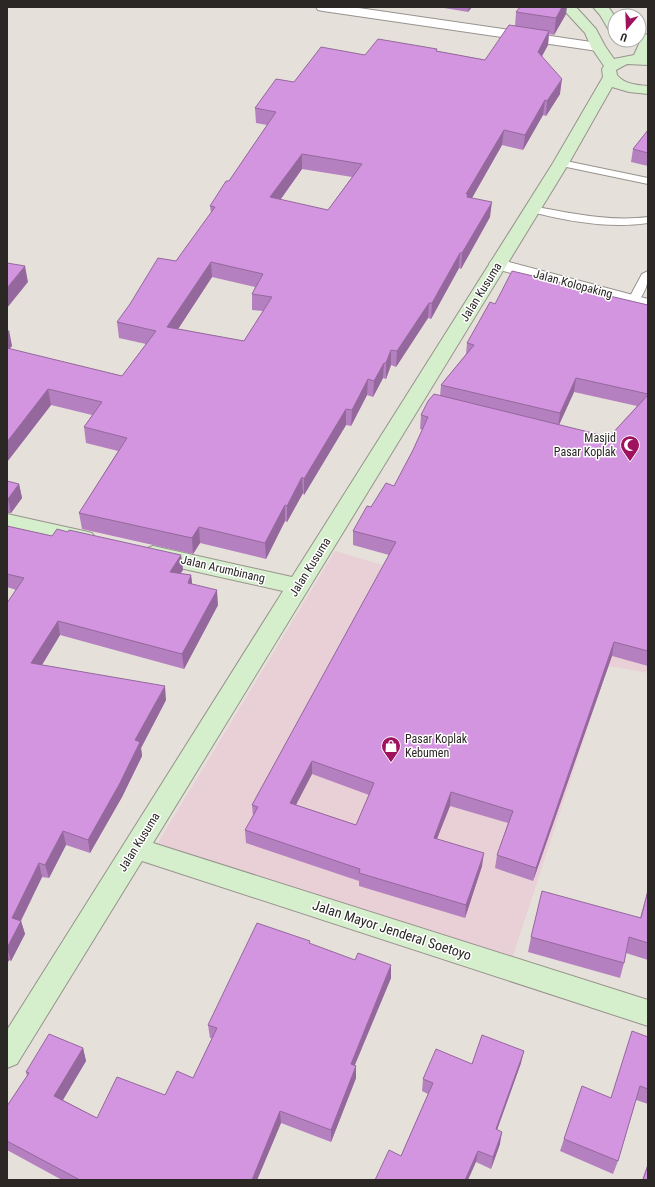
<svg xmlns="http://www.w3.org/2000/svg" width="655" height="1187" viewBox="0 0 655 1187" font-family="'Roboto Condensed',sans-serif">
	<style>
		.commercial { fill: #e9d0d7 }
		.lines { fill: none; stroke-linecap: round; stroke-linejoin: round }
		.lane-casing { stroke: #98928d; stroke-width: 2 }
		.street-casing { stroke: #98928d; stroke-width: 2 }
		.secondary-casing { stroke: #98928d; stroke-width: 2 }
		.lane { fill: #fff; fill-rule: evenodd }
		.street { fill: #fff; fill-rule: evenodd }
		.secondary { fill: #d5efcc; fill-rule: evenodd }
		.wall { fill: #b580c0; fill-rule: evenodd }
		.shaded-wall { fill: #94689c }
		.building { fill: #d395df; stroke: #94689c; fill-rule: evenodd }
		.labels { text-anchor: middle; stroke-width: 3; stroke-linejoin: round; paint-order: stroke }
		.street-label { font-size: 12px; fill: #2a2725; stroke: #fff }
		.poi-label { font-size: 12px; fill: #2a2725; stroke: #fff; text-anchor: end }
		.near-street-label { font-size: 14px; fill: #2a2725; stroke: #fff }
	</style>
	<rect width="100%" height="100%" fill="#e6e0da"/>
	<polygon class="commercial" points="335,551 648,642 648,673 608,666 509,968 151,854"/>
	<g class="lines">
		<defs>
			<g id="lane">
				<polygon points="561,160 648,178 648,184 557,165 556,163 557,161"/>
				<path d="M 532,206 C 570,213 609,222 648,217 L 648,223 C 609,229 566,221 528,211 L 527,209 L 528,207 Z"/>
				<path d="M 648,271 C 648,285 646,290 638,302 L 630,302 L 628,300 L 642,274 Z"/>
			</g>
			<g id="street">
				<polygon points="316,7 352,7 598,43 603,44 605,47 603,50 598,51 323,11 318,10"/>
				<polygon points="498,259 648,299 648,309 492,268 489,264 492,260"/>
			</g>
			<g id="secondary">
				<path d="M 561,7 L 576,7 L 596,29 L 605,46 L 614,59 L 634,55 L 643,35 L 648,34 L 648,65 L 627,64 L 616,70 L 617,75 C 624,84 637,85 648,86 L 648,94 L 629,92 L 612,87 L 569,163 L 153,843 L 648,1000 L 648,1026 L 142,861 L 17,1064 L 7,1068 L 7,1030 L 283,591 L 153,562 L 145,559 L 142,554 L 145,549 L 153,546 L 292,577 L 553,163 L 603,77 L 602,69 L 604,66 L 591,47 L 585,33 Z"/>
				<path d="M 593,7 L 608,7 C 616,15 615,22 615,33 L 610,32 L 600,15 Z"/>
				<polygon points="7,514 84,531 92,533 95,538 92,543 84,545 7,528"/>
			</g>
		</defs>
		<use href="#lane" class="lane-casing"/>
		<use href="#street" class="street-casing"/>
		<use href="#secondary" class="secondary-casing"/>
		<use href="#lane" class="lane"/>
		<use href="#street" class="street"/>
		<use href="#secondary" class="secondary"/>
	</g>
	<g class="wall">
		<polygon points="438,7 472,7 468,12"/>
		<path d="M 516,12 L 566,14 L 554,35 L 549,34 L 548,45 L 542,56 L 560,94 L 546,116 L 543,115 L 523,150 L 502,145 L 472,198 L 490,217 L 461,269 L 459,268 L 431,319 L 428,318 L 396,367 L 391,365 L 386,379 L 383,378 L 373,397 L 367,395 L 351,426 L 346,425 L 304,495 L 303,493 L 287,522 L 285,521 L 266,559 L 200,543 L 193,554 L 82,529 L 79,513 L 118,451 L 86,443 L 84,427 L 92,415 L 51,405 L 7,462 L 7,329 L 12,346 L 9,349 L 122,376 L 146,344 L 119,338 L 117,322 L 176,261 L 211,213 L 210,206 L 229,181 L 267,125 L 256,123 L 255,108 L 294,82 L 365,55 L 437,51 L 485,60 L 515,26 ZM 302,169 L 352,177 L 328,210 L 280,200 ZM 212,277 L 255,287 L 252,294 L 252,310 L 263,311 L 244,341 L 178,329 Z"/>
		<polygon points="648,130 648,166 631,162 633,149"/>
		<path d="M 584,288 L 584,290 L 648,305 L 648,666 L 612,656 L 533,881 L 495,868 L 497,855 L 508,823 L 450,806 L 437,839 L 482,866 L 465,918 L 359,886 L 359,881 L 246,843 L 245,830 L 253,816 L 252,805 L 389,555 L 353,545 L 353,531 L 371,507 L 394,486 L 413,450 L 423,430 L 420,429 L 421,415 L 440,396 L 441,385 L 466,354 L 467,343 L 495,304 ZM 574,392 L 637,406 L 609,437 L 559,425 ZM 312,774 L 369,795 L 356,825 L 296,805 Z"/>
		<polygon points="7,481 19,484 22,498 11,513 7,513"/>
		<polygon points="7,526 52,536 68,532 181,555 183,570 180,573 191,575 192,584 218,605 184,669 60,635 42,665 166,700 141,748 142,756 122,797 90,853 66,845 49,878 42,877 21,921 25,934 11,961 9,960 7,964 7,603 16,590 7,587"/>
		<polygon points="648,890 648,960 626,953 624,963 620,978 528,952 531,937 640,918"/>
		<polygon points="310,944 391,978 355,1065 356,1066 356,1078 331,1142 281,1123 257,1180 62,1180 7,1150 7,1106 27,1076 26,1072 83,1048 86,1061 63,1100 97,1118 165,1095 193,1078 212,1038 210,1038 208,1025"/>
		<polygon points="648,1037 648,1104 636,1100 618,1161 613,1174 560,1151 564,1139 611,1098"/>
		<polygon points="521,1063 497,1130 500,1144 491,1169 476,1162 401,1156 428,1094 422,1091 423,1079 472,1064"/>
		<polygon points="648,1163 648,1180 642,1180"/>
	</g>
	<g class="shaded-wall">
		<polygon points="469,7 472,7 468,12"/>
		<polygon points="562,7 567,7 566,14 554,35 556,18"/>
		<polygon points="549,31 548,45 536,67 538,52"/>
		<polygon points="562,79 560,94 546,116 547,101"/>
		<polygon points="545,100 543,115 523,150 525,135"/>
		<polygon points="504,130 502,145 468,205 466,194"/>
		<polygon points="302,154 302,169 271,213 270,197"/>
		<polygon points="492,202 490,217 461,269 462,253"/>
		<polygon points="460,253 459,268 431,319 432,303"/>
		<polygon points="211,262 212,277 169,343 167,327"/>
		<polygon points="25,266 28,282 7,308 7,288"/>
		<polygon points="429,303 428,318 396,367 397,351"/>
		<polygon points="9,330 12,346 7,351 7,332"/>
		<polygon points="391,350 391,365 386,379 386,363"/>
		<polygon points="384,363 383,378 373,397 374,381"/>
		<polygon points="576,378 574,392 558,427 560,413"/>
		<polygon points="368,379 367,395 351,426 352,410"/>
		<polygon points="48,389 51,405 7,462 7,442"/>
		<polygon points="346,409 346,425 304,495 304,479"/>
		<polygon points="302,477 303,493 287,522 287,506"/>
		<polygon points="19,484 22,498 11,513 8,499"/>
		<polygon points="285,505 285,521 266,559 265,543"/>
		<polygon points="199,527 200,543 193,554 192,538"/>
		<polygon points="181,555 183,570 172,586 170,572"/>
		<polygon points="191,575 193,590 188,583"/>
		<polygon points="217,590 218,605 184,669 182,654"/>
		<polygon points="58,621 60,635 34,678 31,663"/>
		<polygon points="614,642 612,656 533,881 536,868"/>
		<polygon points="165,686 166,700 141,748 142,756 122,797 90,853 88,840 135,740"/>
		<polygon points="312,761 312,774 290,816 290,803"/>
		<polygon points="451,792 450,806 432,851 434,838"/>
		<polygon points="63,831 66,845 49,878 45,865"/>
		<polygon points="484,853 482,866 465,918 466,905"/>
		<polygon points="39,863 42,877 20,922 21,921 25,934 11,961 7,948 12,918"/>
		<polygon points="7,954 9,960 7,964"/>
		<polygon points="391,965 391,978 350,1076 351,1064"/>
		<polygon points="83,1048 86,1061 58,1108 54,1096"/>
		<polygon points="524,1051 521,1063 493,1141 496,1129"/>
		<polygon points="356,1066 356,1078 331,1142 331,1130"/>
		<polygon points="280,1111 281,1123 257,1180 252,1180"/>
		<polygon points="502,1132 500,1144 491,1169 493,1157"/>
		<polygon points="478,1151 476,1162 468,1180 465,1180"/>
	</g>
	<g class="building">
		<polygon points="520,7 562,7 556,18 516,12"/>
		<path d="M 509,25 L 549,31 L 538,52 L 562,79 L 547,101 L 545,100 L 525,135 L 504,130 L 466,194 L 468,194 L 467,197 L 492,202 L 462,253 L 460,253 L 432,303 L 429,303 L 397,351 L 391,350 L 386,363 L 384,363 L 374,381 L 368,379 L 352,410 L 346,409 L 304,479 L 302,477 L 287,506 L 285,505 L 265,543 L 199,527 L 192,538 L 79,513 L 127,438 L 84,427 L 102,402 L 48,389 L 7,442 L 7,348 L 122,376 L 156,331 L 117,322 L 130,304 L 158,258 L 176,261 L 215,207 L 210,206 L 226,181 L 229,181 L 276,112 L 255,108 L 276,79 L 294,82 L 321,47 L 365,55 L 378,39 L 437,49 L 436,51 L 485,60 ZM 302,154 L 362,164 L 328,210 L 270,197 ZM 211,262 L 263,274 L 252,294 L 272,297 L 244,341 L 167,327 Z"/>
		<polygon points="648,130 648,153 633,149"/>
		<polygon points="7,263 25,266 7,288"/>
		<polygon points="512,271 584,288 584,290 648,305 648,394 576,378 560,413 441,385 474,345 467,343 490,302 495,304"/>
		<path d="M 434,394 L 609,437 L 648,395 L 648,651 L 614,642 L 536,868 L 497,855 L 513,811 L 451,792 L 434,838 L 484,853 L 466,905 L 359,873 L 360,869 L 245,830 L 258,807 L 252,805 L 396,542 L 353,531 L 367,506 L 371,507 L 386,483 L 394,486 L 413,450 L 428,417 L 421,415 L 428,401 ZM 312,761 L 374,783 L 356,825 L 290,803 Z"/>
		<polygon points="7,481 19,484 8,499 7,499"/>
		<polygon points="7,526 52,536 57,529 68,532 69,530 181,555 170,572 191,575 188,583 217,590 182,654 58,621 31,663 165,686 135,740 140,742 120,783 88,840 63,831 45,865 39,863 12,918 21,921 7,948 7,603 24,578 7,574"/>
		<polygon points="648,890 648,943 629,937 624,963 531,937 542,891 641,918"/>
		<polygon points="257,923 310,941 309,943 355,960 358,953 391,965 351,1064 356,1066 331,1130 280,1111 252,1180 80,1180 7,1141 7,1106 29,1073 26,1072 49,1034 83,1048 54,1096 97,1118 117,1077 165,1095 177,1071 193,1078 217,1028 208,1025"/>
		<polygon points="632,1031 648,1037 648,1089 640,1086 618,1161 564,1139 582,1086 611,1098"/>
		<polygon points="482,1035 524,1051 496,1129 502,1132 493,1157 478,1151 465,1180 375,1180 389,1150 401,1156 433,1083 423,1079 436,1049 472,1064"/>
		<polygon points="648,1165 648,1180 643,1180"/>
	</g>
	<defs>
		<symbol id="mosque-pin" viewBox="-11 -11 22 30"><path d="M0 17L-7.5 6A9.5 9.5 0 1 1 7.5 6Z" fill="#9f125e" stroke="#fff"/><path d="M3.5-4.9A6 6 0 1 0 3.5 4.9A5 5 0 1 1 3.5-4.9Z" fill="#fff"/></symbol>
		<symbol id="shop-pin" viewBox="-11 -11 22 30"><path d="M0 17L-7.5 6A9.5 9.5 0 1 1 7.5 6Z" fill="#9f125e" stroke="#fff"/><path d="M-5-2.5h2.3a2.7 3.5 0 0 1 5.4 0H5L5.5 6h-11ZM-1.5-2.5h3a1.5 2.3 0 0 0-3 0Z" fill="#fff"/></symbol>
	</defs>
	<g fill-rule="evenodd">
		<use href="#mosque-pin" x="619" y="434" width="22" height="30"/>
		<use href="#shop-pin" x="380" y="735" width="22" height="30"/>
	</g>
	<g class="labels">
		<g class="street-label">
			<text transform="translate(573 284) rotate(15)" y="4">Jalan Kolopaking</text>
			<text transform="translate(481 292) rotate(-58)" y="4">Jalan Kusuma</text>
			<text transform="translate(310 567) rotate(-58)" y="4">Jalan Kusuma</text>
			<text transform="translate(223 569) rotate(13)" y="4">Jalan Arumbinang</text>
			<text transform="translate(139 842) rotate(-58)" y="4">Jalan Kusuma</text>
		</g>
		<g class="poi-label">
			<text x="616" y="442">Masjid<tspan x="616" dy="14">Pasar Koplak</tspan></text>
			<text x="405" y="743" text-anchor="start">Pasar Koplak<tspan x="405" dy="14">Kebumen</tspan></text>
		</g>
		<g class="near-street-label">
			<text transform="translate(392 930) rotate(18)" y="5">Jalan Mayor Jenderal Soetoyo</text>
		</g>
	</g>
	<rect width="655" height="1187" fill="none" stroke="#2a2725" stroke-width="16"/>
	<g transform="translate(627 28) rotate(199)"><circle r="19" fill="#ffffff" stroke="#aaa9a8"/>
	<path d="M0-3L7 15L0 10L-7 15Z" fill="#9f125e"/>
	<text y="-6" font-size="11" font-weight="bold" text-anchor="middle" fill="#2a2725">U</text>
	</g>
</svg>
